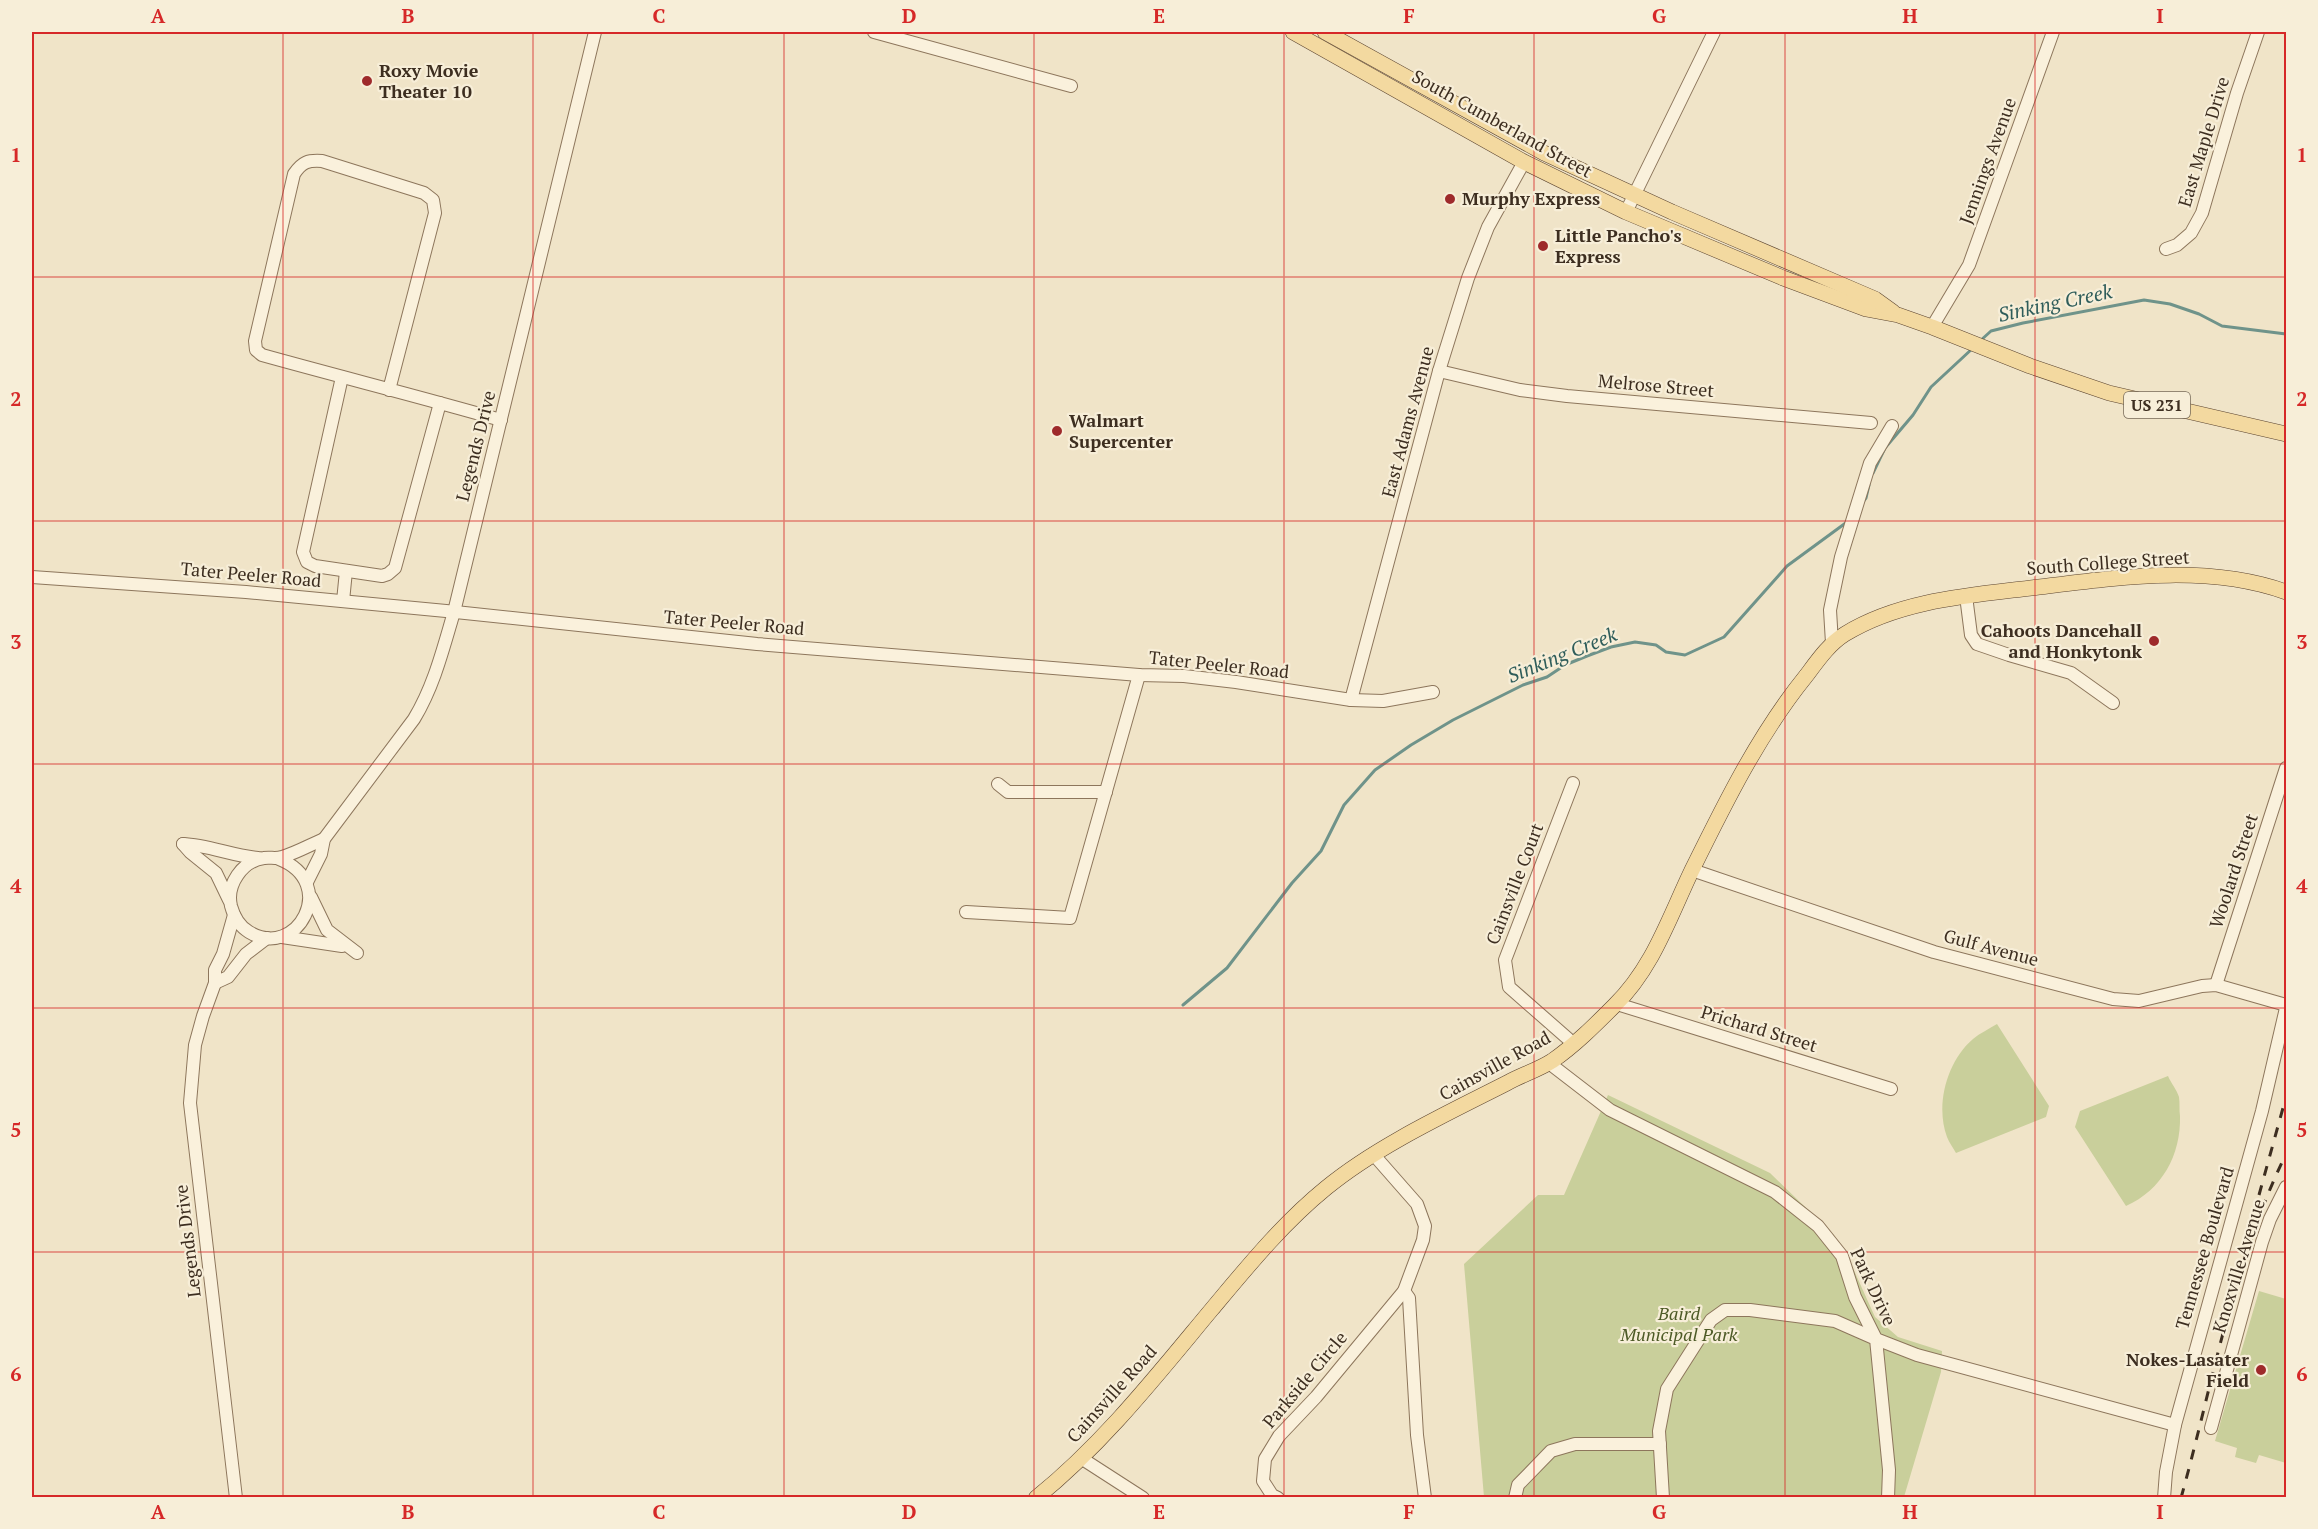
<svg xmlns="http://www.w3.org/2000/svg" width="2318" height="1529" viewBox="0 0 2318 1529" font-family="'PT Serif',serif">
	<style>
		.green { fill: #c9cf9b }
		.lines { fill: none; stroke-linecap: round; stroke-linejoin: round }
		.stream { stroke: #6f938a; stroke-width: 3 }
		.minor-casing { stroke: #8d765c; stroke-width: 14 }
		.major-casing { stroke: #5b4430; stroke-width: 16 }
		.minor { stroke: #faf1dc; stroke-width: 12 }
		.major { stroke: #f3d9a0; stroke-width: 15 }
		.rail { stroke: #3d2e20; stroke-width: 3; stroke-dasharray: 10 10; stroke-linecap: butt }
		.grid { fill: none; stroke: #d62828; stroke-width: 1.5; stroke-opacity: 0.55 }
		.poi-dot { fill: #9e2a2b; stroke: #f7eed8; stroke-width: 2 }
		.labels { text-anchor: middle; stroke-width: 4.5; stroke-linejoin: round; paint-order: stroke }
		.shield { fill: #f7eed8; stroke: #756857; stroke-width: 1.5 }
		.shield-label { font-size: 16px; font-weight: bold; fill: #3d2e20 }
		.poi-label { font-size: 18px; font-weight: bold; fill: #3d2e20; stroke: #f7eed8; text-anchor: start }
		.street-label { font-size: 18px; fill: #3d2e20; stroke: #f7eed8 }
		.park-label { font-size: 18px; font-style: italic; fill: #4d5a26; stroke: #f7eed8 }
		.water-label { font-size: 20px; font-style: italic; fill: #2f5d5a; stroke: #f7eed8 }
		.neatline { fill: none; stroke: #d62828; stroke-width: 2 }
		.grid-label { font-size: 20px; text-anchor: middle; font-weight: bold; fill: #d62828 }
	</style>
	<rect width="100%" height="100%" fill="#f0e4c8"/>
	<g class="green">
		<path d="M 1997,1024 L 2049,1106 L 2046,1117 L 1956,1153 C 1953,1148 1949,1142 1947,1137 C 1935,1105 1947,1061 1973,1039 C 1980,1033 1989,1029 1997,1024 Z"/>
		<path d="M 2168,1076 C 2171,1083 2177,1090 2179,1097 C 2180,1103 2179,1110 2180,1116 C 2181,1155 2162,1190 2126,1206 L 2075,1127 L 2080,1111 Z"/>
		<polygon points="1608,1095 1770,1173 1833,1234 1852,1266 1875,1317 1898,1337 1942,1351 1941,1372 1904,1497 1484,1497 1464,1264 1538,1195 1564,1195"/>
		<polygon points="2259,1291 2286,1299 2286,1463 2259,1455 2256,1463 2235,1457 2237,1448 2215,1441"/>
	</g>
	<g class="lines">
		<g class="stream">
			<polyline points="1980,341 1991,331 2023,323 2144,300 2170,304 2199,314 2222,326 2286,334"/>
			<polyline points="1873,473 1885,448 1913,415 1931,387 1973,348"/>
			<polyline points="1862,503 1866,498 1869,485"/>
			<polyline points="1183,1005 1227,968 1292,883 1321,851 1344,805 1375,770 1411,745 1453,720 1523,685 1547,677 1565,665 1587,656 1611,647 1635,642 1656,645 1666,652 1685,655 1724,637 1787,566 1847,522"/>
		</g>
		<defs>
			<g id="minor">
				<polyline points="874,32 1071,86"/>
				<polyline points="1626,212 1714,32"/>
				<polyline points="2166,249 2177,245 2191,233 2202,213 2237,93 2258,32"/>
				<polyline points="1932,327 1969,265 2053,32"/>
				<polyline points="1439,371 1520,390 1567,396 1871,423"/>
				<polyline points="342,377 303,552 307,562 315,566 382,576 388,574 395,568 440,403"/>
				<path d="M 389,390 L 435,213 L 433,200 L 424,193 L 322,161 C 308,160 302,162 294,174 L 255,341 L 256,350 L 262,355 C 341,377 421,397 501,420"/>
				<polyline points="32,577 246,592 446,611 757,644 1139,675 1184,676 1236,682 1351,700 1383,701 1433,692"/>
				<polyline points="1966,596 1971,635 1977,644 2009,655 2071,673 2113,703"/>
				<polyline points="343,601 346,571"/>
				<polyline points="1832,643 1830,610 1841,557 1870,463 1892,426"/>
				<polyline points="1351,700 1439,371 1468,278 1488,227 1524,162"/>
				<polyline points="1573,783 1505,960 1509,987 1574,1044"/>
				<polyline points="998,784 1008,792 1106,792"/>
				<path d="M 183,844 C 208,845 233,856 258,858"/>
				<polyline points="183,844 190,852 216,873 229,900"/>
				<path d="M 279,859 C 340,883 297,961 249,932 C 239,926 234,917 231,906 C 226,885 242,861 264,858 C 270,857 276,859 282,857 C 296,853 310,845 324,839"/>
				<polyline points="1692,870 1934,952 2113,999 2139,1001 2202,986 2216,985 2286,1005"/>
				<path d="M 307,882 L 321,854 L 324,839 L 414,719 C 434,686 443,649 454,612 L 595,32"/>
				<polyline points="311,897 327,930 357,953"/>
				<polyline points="966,912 1070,918 1139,675"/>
				<polyline points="234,915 223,954 215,970 215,983 203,1016 195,1045 190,1103 236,1498"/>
				<polyline points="282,937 342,946"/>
				<polyline points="215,983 228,977 246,954 267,938"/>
				<polyline points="2216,985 2286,768"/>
				<polyline points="1617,1004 1891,1089"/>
				<polyline points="1549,1063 1610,1110 1775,1192 1818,1226 1842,1256 1855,1297 1876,1339 1917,1355 2175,1425"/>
				<polyline points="1404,1291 1409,1298 1417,1435 1425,1498"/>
				<polyline points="2211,1428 2262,1242 2270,1219 2286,1187"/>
				<polyline points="1081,1458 1143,1498"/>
				<polyline points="1278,1498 1272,1495 1263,1481 1265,1459 1279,1436 1316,1397 1404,1291 1423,1240 1425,1226 1417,1204 1374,1155"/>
				<polyline points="1515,1498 1518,1485 1551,1451 1575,1444 1660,1444"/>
				<polyline points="1663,1498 1659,1431 1667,1389 1711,1320 1725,1310 1750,1310 1835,1321 1876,1339 1889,1470 1888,1498"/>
				<polyline points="2164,1498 2166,1472 2175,1425 2262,1111 2286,1008"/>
			</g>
			<g id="major">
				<polyline points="1293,32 1524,162 1626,212 1783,278 1866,309 1898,315 1932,327 2030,366 2109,393 2286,434"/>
				<polyline points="1325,32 1544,153 1672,212 1875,299 1893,312"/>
				<path d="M 1036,1498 C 1104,1443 1157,1375 1212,1309 C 1248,1266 1283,1223 1326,1188 C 1377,1146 1448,1113 1507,1083 C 1521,1075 1538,1070 1552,1061 C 1574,1046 1595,1025 1614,1006 C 1653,968 1669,918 1692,870 C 1725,803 1759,734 1806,676 C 1818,660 1829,644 1845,634 C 1902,599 1975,595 2039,587 C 2120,577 2208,564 2286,592"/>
			</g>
		</defs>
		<use href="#minor" class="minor-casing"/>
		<use href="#major" class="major-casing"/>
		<use href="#minor" class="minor"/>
		<use href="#major" class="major"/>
		<g class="rail">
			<polyline points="2259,1195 2286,1097"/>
			<path d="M 2181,1498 C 2213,1383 2233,1262 2286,1154"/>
		</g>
	</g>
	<path class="grid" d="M 283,32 L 283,1498M 533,32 L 533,1498M 784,32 L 784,1498M 1034,32 L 1034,1498M 1284,32 L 1284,1498M 1534,32 L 1534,1498M 1785,32 L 1785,1498M 2035,32 L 2035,1498M 32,277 L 2286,277M 32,521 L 2286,521M 32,764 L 2286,764M 32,1008 L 2286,1008M 32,1252 L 2286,1252"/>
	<g class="poi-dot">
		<circle cx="367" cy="81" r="6"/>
		<circle cx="1450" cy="199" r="6"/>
		<circle cx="1543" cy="246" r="6"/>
		<circle cx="1057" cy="431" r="6"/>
		<circle cx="2154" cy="641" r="6"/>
		<circle cx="2261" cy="1370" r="6"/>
	</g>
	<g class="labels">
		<rect class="shield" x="2124" y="392" width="66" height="26" rx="4.5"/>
		<g class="shield-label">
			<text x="2157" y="411">US 231</text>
		</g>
		<g class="poi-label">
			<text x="379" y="77">Roxy Movie<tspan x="379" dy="21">Theater 10</tspan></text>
			<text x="1462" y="205">Murphy Express</text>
			<text x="1555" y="242">Little Pancho's<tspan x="1555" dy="21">Express</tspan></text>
			<text x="1069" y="427">Walmart<tspan x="1069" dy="21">Supercenter</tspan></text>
			<text x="2142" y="637" text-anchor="end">Cahoots Dancehall<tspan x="2142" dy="21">and Honkytonk</tspan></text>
			<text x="2249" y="1366" text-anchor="end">Nokes-Lasater<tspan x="2249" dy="21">Field</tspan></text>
		</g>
		<g class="street-label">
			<text transform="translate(1502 124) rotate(29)" y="6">South Cumberland Street</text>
			<text transform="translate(2204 142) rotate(-73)" y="6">East Maple Drive</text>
			<text transform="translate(1988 161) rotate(-70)" y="6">Jennings Avenue</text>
			<text transform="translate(1656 386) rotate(5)" y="6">Melrose Street</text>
			<text transform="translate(1408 422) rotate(-75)" y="6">East Adams Avenue</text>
			<text transform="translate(476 446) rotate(-76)" y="6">Legends Drive</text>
			<text transform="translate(2108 563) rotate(-4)" y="6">South College Street</text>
			<text transform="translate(251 575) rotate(5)" y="6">Tater Peeler Road</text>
			<text transform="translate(734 623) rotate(5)" y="6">Tater Peeler Road</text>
			<text transform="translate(1219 665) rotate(6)" y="6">Tater Peeler Road</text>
			<text transform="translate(2234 871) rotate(-72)" y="6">Woolard Street</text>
			<text transform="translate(1515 884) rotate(-69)" y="6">Cainsville Court</text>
			<text transform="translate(1991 948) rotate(15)" y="6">Gulf Avenue</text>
			<text transform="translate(1759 1029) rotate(17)" y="6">Prichard Street</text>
			<text transform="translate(1495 1066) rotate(-29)" y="6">Cainsville Road</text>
			<text transform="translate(188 1241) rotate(-97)" y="6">Legends Drive</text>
			<text transform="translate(2205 1248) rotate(-74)" y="6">Tennessee Boulevard</text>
			<text transform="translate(2239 1266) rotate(-73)" y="6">Knoxville Avenue</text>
			<text transform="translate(1873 1287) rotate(65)" y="6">Park Drive</text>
			<text transform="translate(1305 1380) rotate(-50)" y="6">Parkside Circle</text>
			<text transform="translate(1112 1394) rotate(-48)" y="6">Cainsville Road</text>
		</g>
		<g class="park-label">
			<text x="1679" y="1320">Baird<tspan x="1679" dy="21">Municipal Park</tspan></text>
		</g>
		<g class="water-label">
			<text transform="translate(2055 303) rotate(-12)" y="7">Sinking Creek</text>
			<text transform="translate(1562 655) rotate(-22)" y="7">Sinking Creek</text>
		</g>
	</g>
	<rect width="2318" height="1529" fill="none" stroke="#f7eed8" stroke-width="66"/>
	<rect x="33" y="33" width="2252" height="1463" class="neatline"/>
	<g class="grid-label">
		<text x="158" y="23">A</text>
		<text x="408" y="23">B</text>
		<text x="659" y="23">C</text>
		<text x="909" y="23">D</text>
		<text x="1159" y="23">E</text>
		<text x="1409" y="23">F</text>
		<text x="1659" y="23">G</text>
		<text x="1910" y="23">H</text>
		<text x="2160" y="23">I</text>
		<text x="16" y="162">1</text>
		<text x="2302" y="162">1</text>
		<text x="16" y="406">2</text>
		<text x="2302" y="406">2</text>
		<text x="16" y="649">3</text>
		<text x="2302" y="649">3</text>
		<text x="16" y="893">4</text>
		<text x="2302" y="893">4</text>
		<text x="16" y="1137">5</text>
		<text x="2302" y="1137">5</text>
		<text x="16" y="1381">6</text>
		<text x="2302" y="1381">6</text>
		<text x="158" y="1519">A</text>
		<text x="408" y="1519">B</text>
		<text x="659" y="1519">C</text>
		<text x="909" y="1519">D</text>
		<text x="1159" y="1519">E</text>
		<text x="1409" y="1519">F</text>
		<text x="1659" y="1519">G</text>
		<text x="1910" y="1519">H</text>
		<text x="2160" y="1519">I</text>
	</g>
</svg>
